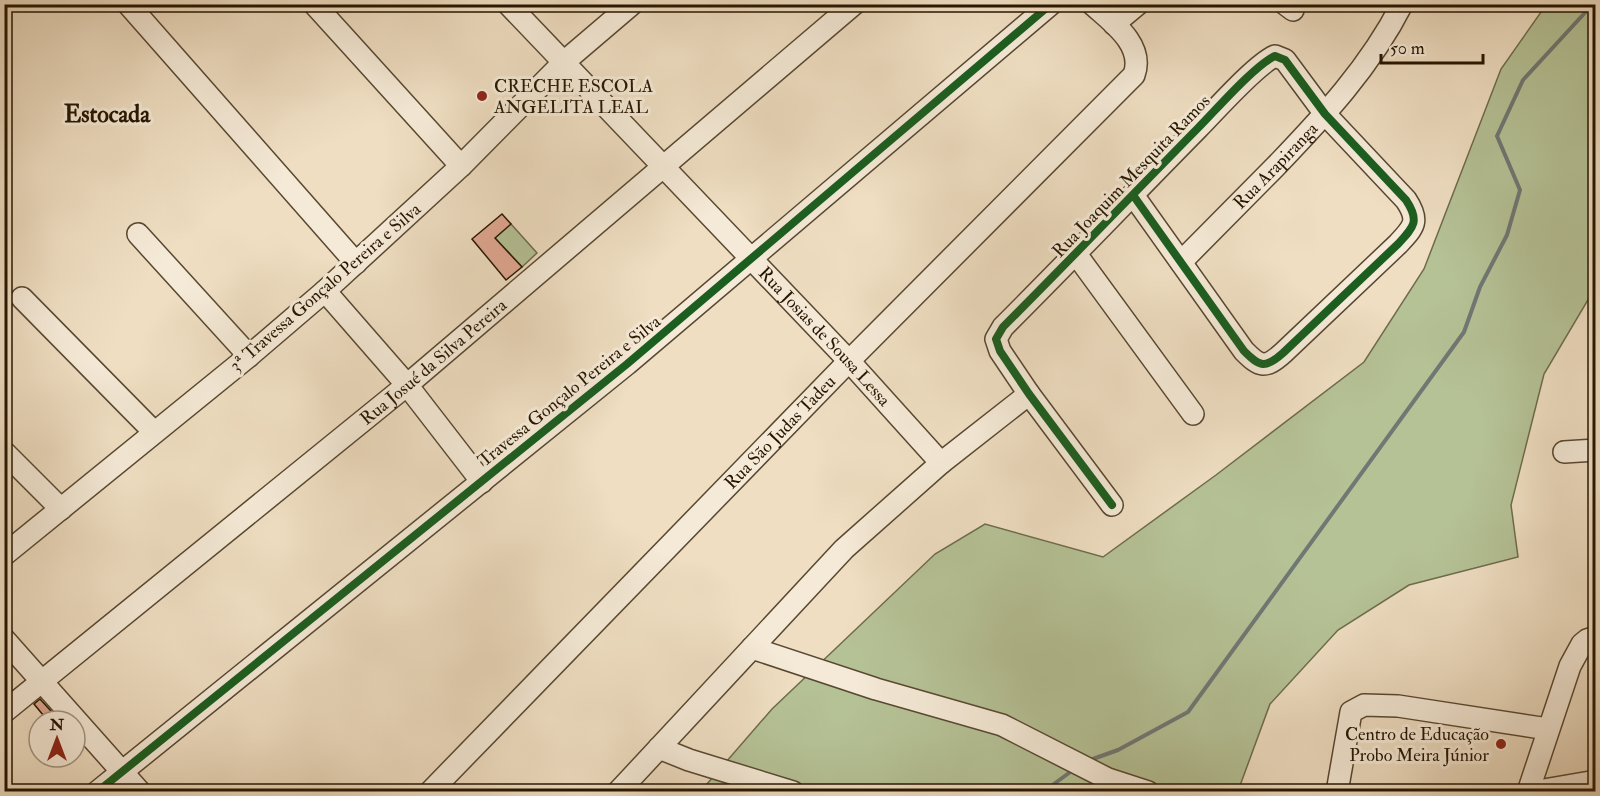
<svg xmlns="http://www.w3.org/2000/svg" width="1600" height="796" viewBox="0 0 1600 796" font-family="'IM FELL Double Pica',serif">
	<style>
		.green { fill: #b5c296; stroke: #6e6c4c; stroke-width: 1.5 }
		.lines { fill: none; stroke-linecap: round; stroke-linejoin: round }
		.stream { stroke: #707874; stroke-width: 4 }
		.building { fill: #e1a892; stroke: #261601; stroke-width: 1.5 }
		.minor-casing { stroke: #584831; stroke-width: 24 }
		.minor { stroke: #f5ead7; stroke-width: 21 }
		.cycleway-casing { stroke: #f5ead7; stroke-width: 11 }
		.cycleway { stroke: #1b5e20; stroke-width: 8 }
		.poi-dot { fill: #8f2418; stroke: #f5ead7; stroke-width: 2 }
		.labels { text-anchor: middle; stroke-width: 6; stroke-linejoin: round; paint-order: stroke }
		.poi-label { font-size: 18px; fill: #261601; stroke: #f5ead7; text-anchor: start }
		.street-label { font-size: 18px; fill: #261601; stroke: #f5ead7 }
		.district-label { font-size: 24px; font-weight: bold; fill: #261601; stroke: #f5ead7 }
	</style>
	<rect width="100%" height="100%" fill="#efdec2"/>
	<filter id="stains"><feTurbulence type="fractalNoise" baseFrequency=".00333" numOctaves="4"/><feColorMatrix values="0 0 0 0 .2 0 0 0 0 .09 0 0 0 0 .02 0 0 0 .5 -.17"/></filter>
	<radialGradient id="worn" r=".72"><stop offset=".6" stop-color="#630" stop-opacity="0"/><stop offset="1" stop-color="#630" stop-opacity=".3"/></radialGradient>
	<g class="green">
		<polygon points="1546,5 1595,5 1595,288 1544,374 1511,505 1518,557 1409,585 1338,630 1270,704 1238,791 700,792 772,709 935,554 985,524 1103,557 1216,475 1364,362 1424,269 1501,69"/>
		<polygon points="511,224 537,253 522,267 495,238"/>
	</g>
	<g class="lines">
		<g class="stream">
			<polyline points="1090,760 1118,750 1188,712 1464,332 1480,287 1507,235 1520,190 1497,136 1523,80 1593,4"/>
			<polyline points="1043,792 1073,770"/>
		</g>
	</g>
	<g class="building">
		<polygon points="502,214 511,224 495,238 522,267 506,280 472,239"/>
		<polygon points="40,699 60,721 48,721 34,704"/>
	</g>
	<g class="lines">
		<defs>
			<g id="minor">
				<polyline points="128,4 356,263"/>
				<polyline points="314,4 461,166"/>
				<path id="s1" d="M 508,4 L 849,361 L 941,463"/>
				<polyline points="1285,4 1293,10"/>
				<polyline points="1114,24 1138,4"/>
				<polyline points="138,234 249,356"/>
				<polyline points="1076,254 1193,414"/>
				<path id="s2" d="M 1181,262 C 1213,230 1244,198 1275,167 C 1323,117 1370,67 1402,4"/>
				<polyline points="325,291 407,385 482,482"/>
				<polyline points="22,298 154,432"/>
				<polyline points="4,452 61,509"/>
				<polyline points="1564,452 1596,450"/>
				<path d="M 1112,505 L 1029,394 L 1000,351 L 996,339 L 1003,327 C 1069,261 1133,194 1198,128 C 1215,111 1255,65 1275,56 L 1285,60 L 1325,114 L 1406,200 C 1420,221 1414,227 1398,244 L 1283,353 C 1265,369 1260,367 1244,351 L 1133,195"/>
				<polyline points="4,555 249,356 325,291 461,166 564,62 632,4"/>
				<polyline points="4,639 140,792"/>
				<polyline points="752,648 876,689 1002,725 1108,779 1148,792"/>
				<path id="s3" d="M 4,712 L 407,385 L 854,4"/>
				<polyline points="659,748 689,760 793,792"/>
				<polyline points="97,792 627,364 1051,4"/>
				<path id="s4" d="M 430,792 L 849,361 L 1134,75 C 1145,45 1112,22 1092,4"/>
				<polyline points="618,792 844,549 941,463 1029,394"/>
				<polyline points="1337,792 1351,712 1364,705 1398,706 1548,729"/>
				<polyline points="1528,792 1570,666 1582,644 1587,640 1596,637"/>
				<polyline points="1532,792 1596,781"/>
			</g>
		</defs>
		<use href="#minor" class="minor-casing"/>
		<use href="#minor" class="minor"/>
		<defs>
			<g id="cycleway">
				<path d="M 1112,505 L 1029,394 L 1000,351 L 996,339 L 1003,327 C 1069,261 1133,194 1198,128 C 1215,111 1255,65 1275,56 L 1285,60 L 1325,114 L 1406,200 C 1420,221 1414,227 1398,244 L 1283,353 C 1265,369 1260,367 1244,351 L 1133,195"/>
				<polyline points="97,792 627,364 1051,4"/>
			</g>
		</defs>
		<use href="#cycleway" class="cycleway-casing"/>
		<use href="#cycleway" class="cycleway"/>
	</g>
	<g class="poi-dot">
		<circle cx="482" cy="96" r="6"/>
		<circle cx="1501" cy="744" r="6"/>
	</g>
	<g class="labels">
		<g class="poi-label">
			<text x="494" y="92">CRECHE ESCOLA<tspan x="494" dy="21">ANGELITA LEAL</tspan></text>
			<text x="1489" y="740" text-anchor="end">Centro de Educação<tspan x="1489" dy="21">Probo Meira Júnior</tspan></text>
		</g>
		<g class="street-label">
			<text dy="6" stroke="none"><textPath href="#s2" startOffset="135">Rua Arapiranga</textPath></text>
			<text transform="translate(1131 176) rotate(-46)" y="6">Rua Joaquim Mesquita Ramos</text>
			<text transform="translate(325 287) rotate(-41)" y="6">3ª Travessa Gonçalo Pereira e Silva</text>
			<text dy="6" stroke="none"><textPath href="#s1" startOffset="459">Rua Josias de Sousa Lessa</textPath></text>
			<text dy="6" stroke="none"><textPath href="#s3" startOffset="554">Rua Josué da Silva Pereira</textPath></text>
			<text transform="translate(569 391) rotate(-39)" y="6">Travessa Gonçalo Pereira e Silva</text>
			<text dy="6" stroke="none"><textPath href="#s4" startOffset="502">Rua São Judas Tadeu</textPath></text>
		</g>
		<g class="district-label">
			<text x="107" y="122">Estocada</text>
		</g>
	</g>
	<rect width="1600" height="796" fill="none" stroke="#efdec2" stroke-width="24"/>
	<rect x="6" y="6" width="1588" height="784" fill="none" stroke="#261601" stroke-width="3"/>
	<rect x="12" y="12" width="1576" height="772" fill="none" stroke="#261601" stroke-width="1.5"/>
	<g transform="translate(57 739)"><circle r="28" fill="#f5ead7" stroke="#a29581" stroke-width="1.5"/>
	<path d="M0-4.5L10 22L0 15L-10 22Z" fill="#8f2418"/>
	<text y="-9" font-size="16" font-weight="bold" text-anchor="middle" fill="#261601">N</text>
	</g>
	<path d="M1381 54v9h102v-9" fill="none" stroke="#261601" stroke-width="3"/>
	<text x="1390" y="54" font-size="18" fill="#261601" stroke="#f5ead7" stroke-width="4.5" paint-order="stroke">50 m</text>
	<rect width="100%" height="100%" filter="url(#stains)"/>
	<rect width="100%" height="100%" fill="url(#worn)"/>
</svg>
